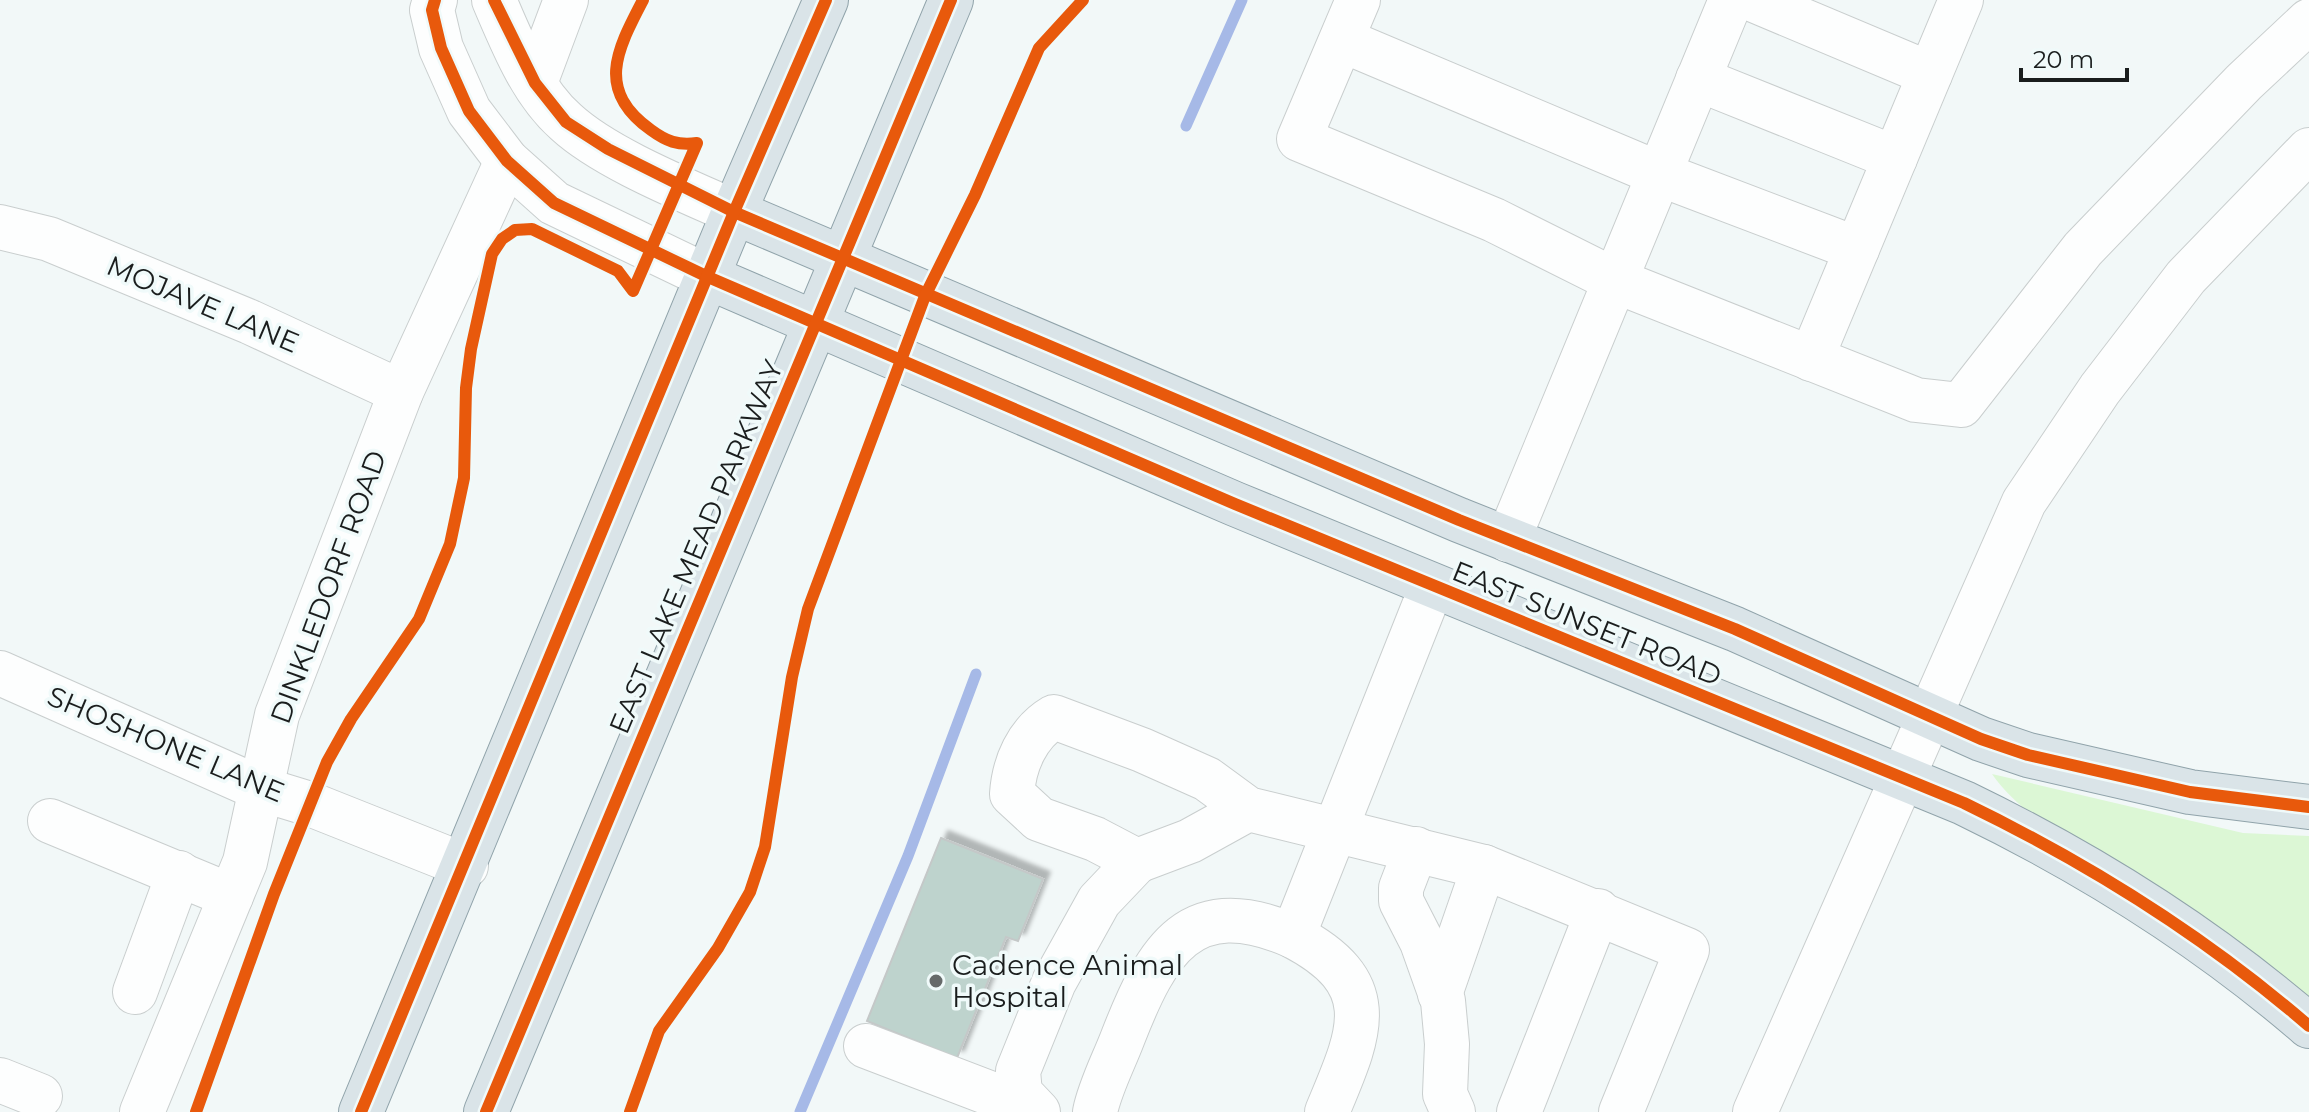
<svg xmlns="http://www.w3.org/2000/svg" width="2309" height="1112" viewBox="0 0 2309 1112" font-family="Montserrat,sans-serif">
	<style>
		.green { fill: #dcf7d5 }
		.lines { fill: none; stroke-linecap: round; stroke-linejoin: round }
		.stream { stroke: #a6b9e7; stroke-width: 11 }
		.building { fill: #bed3cd; stroke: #c4c8c8; stroke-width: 2; filter: url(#shadow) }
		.minor-casing { stroke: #c9cece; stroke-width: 46 }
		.major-casing { stroke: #90a3aa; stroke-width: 46 }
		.minor { stroke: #fdfefe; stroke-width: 44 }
		.major { stroke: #dae4e8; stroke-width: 44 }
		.cycleway-casing { stroke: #f0fafa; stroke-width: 17 }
		.cycleway { stroke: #e8590c; stroke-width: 12 }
		.poi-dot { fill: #666a6a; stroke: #f0fafa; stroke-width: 3 }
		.labels { text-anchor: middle; stroke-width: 7; stroke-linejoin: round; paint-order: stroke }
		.street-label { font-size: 28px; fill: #1a1d1d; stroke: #f0fafa }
		.poi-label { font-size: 28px; fill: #1a1d1d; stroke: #f0fafa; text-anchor: start }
	</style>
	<defs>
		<filter id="shadow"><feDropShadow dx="7" dy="-7" stdDeviation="2" flood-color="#0004"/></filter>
	</defs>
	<rect width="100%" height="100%" fill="#f2f8f8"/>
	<path class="green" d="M 1992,774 L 2243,833 L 2309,836 L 2309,997 C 2252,953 2191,914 2130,876 C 2082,846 2024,820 1992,774 Z"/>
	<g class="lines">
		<g class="stream">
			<polyline points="1186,126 1242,0"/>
			<polyline points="800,1112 908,856 976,674"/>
		</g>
	</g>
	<polygon class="building" points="941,838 1043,879 1018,941 1006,937 957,1058 867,1021"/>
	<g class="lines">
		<defs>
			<g id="minor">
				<polyline points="435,0 432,10 441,48 469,111 507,161 554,203 708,277"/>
				<path d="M 494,0 C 512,42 531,91 566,122 C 605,158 685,190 734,212"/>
				<polyline points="1358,0 1299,139 1494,220 1616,281 1916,400 1961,405 2083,249 2244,82 2309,21"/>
				<polyline points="1754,0 1930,74"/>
				<polyline points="1342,40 1657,173 1857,249"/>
				<polyline points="1698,79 1895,158"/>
				<polyline points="535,83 566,0"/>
				<polyline points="0,227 49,239 250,322 401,392"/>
				<polyline points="1811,359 1961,0"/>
				<polyline points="1508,540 1731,0"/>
				<polyline points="0,673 261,789 310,804 466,866"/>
				<path d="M 1248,809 L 1190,841 L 1137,861 L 1095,839 L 1039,819 L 1012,794 C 1014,764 1027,733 1054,717 L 1142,750 L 1207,779 L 1248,809 L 1484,867 L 1687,950 L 1621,1112"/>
				<polyline points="50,821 231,896"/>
				<polyline points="1416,849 1401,888 1401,901 1422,942 1443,1001 1447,1044 1445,1094 1453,1112"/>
				<path d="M 1293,936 C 1385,984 1360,1033 1327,1112"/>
				<polyline points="135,992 179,873"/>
				<polyline points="1440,994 1484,867"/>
				<polyline points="866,1046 1031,1109"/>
				<polyline points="0,1080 40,1096"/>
				<polyline points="142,1112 245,862 277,715 401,392 507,161"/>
				<polyline points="1038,1112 1020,1093 1018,1071 1054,982 1099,901 1137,861"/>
				<path d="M 1095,1112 C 1100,1087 1114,1061 1123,1037 C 1157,950 1190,891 1293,936 L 1432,586"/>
				<polyline points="1519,1112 1598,911"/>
				<polyline points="1755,1112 2024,502 2100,389 2186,277 2309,150"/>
			</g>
			<g id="major">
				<polyline points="734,212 1459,520 1735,629 1981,739 2028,755 2190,792 2309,807"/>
				<path d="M 708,277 L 1235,504 L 1964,803 C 2086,862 2206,937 2309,1026"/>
				<polyline points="361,1112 734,212 826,0"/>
				<polyline points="486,1112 951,0"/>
			</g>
		</defs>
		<use href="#minor" class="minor-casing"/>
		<use href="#major" class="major-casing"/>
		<use href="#minor" class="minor"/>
		<use href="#major" class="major"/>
		<defs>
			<g id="cycleway">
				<path d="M 435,0 L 432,10 L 441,48 L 469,111 L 507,161 L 554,203 L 708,277 L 1235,504 L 1964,803 C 2086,862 2206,937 2309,1026"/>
				<polyline points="494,0 535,83 566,122 608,149 734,212 1459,520 1735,629 1981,739 2028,755 2190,792 2309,807"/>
				<path d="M 196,1112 L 274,894 L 327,762 L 351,719 L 419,619 L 450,544 L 464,478 L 466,388 L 471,349 L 492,254 L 502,239 L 515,230 L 532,229 L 618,271 L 633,291 L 697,143 C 678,146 666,141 651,130 C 595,90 617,50 643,0"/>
				<polyline points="361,1112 734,212 826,0"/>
				<polyline points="486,1112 951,0"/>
				<polyline points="630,1112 659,1031 718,948 750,892 765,847 792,677 808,609 925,296 975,195 1039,48 1083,0"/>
			</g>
		</defs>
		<use href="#cycleway" class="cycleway-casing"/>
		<use href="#cycleway" class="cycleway"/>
	</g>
	<circle class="poi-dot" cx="936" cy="981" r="8"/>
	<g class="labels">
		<g class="street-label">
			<text transform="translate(203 304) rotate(23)" y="10">MOJAVE LANE</text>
			<text transform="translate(696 547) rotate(-67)" y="10">EAST LAKE MEAD PARKWAY</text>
			<text transform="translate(328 587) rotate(-70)" y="10">DINKLEDORF ROAD</text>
			<text transform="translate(1587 623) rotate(22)" y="10">EAST SUNSET ROAD</text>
			<text transform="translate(166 744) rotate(23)" y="10">SHOSHONE LANE</text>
		</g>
		<g class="poi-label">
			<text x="952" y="975">Cadence Animal<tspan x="952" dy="32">Hospital</tspan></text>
		</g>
	</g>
	<path d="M2021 68v12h106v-12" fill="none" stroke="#1a1d1d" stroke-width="4"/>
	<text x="2033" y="68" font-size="24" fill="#1a1d1d" stroke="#f0fafa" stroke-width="6" paint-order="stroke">20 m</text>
</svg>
